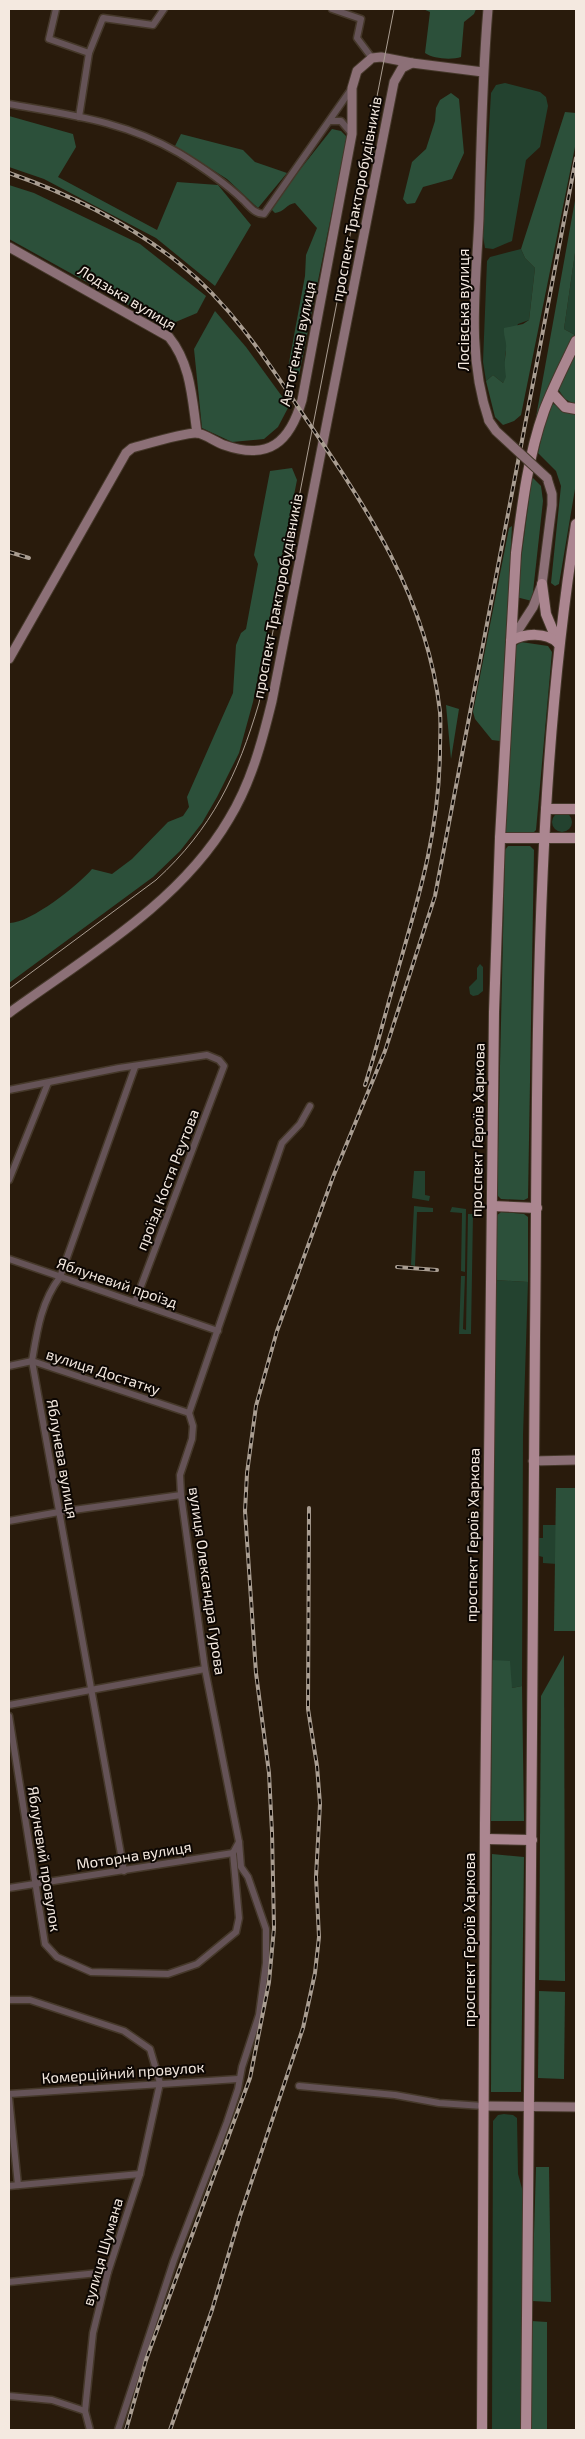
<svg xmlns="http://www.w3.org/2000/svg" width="585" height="2439" viewBox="0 0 585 2439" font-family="'Exo 2',sans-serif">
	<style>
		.green { fill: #23422f }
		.forest { fill: #2c503a }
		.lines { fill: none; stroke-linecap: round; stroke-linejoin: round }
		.street-casing { stroke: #45382a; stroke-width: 9 }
		.secondary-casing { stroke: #45382a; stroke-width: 11 }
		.primary-casing { stroke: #45382a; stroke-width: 12 }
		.street { stroke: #655357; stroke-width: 6 }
		.secondary { stroke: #8c7077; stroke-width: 9 }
		.primary { stroke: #ab8690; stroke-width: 10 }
		.tram { stroke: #a99d91; stroke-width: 1 }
		.rail-casing { stroke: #a99d91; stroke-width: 4 }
		.rail { stroke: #0d0703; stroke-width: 2; stroke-dasharray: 5.5; stroke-linecap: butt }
		.secondary-bridge-casing { stroke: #45382a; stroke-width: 11; stroke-linecap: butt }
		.secondary-bridge { stroke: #8c7077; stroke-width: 9 }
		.labels { text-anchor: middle; stroke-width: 4; stroke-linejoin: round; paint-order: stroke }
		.street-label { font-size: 15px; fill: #f4e9e0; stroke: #0d0703 }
	</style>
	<rect width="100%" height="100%" fill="#291b0c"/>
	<g class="green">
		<polygon points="505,83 540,92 546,97 548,106 540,147 526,160 512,241 493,249 485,248 483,236 491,93 496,85"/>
		<polygon points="576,246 576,332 575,335 564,329"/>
		<path d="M 521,249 L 525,258 L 535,268 L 529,320 L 518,324 C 506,347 502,351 507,377 L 503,383 L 493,375 L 486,381 L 483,362 L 487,261 L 490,257 Z"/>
		<circle cx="562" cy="822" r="10"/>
		<polygon points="480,964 483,967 483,991 478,995 473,996 470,994 469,987 477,979 477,968"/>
		<polygon points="414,1171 425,1171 425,1195 430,1196 429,1201 412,1198"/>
		<polygon points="414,1206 433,1208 433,1212 417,1212 415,1266 411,1265"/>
		<polygon points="452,1207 466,1209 465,1272 461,1271 462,1213 450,1212"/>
		<polygon points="468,1214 473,1214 471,1334 459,1334 461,1276 465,1276 463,1329 466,1330"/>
		<polygon points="495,1280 528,1282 523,1435 522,1686 512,1688 493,1660"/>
		<polygon points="543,1525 557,1525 557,1564 543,1563 543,1557 539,1556 539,1538 543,1538"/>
		<polygon points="504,2114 513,2115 517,2118 518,2174 523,2192 521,2430 492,2430 493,2121 498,2115"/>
	</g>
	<g class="forest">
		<path d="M 423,9 L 476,9 L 474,14 L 464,22 L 461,57 C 452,60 433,59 425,53 L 430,12 Z"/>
		<polygon points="451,93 459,99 464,153 452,179 423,187 415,203 407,204 403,199 412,162 426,149 435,121 436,108 440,100"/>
		<path d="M 565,112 L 576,113 L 576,142 L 521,415 L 514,421 L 503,425 L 495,417 L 486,381 L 493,375 L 503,383 L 506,377 C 504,362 505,362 506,348 C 507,341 503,336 504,328 L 523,324 L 529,320 L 535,268 L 525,258 L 521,249 Z"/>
		<polygon points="9,116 73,134 76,147 58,177 157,230 177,182 218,185 251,225 215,286 156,238 44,179 9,167"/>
		<path d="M 332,129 L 341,131 L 347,137 L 299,375 L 288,368 L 305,276 L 306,255 L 317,228 L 295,203 C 287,204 284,212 275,213 L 272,210 L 272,205 Z"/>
		<polygon points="181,134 243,150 255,162 287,173 258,208 227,179 175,146"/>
		<polygon points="9,185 34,193 140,244 206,296 197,313 166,326 9,239"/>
		<polygon points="576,195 576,246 564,329 575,335 536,417"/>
		<polygon points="215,311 246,347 289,406 278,427 264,439 232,442 202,428 194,349"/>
		<polygon points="576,350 576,405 565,399 558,389"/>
		<polygon points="552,403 568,413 576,414 576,483 559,584 555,586 551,583 561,486 556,471 538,453 546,419"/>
		<path d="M 292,468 L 297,480 L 253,702 L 239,753 L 217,797 L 202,823 L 180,851 L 153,877 L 9,983 L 9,923 C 29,924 79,885 92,869 L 112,874 L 132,859 L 168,822 L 183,816 L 189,807 L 187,797 L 233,693 L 236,645 L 241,633 L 246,629 L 258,564 L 254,555 L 270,471 Z"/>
		<polygon points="532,477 541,486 543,501 532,601 516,597"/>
		<polygon points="512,526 500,741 492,740 475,719 473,712 509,528"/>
		<polygon points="521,642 548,646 552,652 536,830 532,834 509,836 504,829 514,647"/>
		<polygon points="446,705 459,709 451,759"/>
		<polygon points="508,846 530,846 534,850 528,1198 524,1200 501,1199 497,1195 505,850"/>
		<polygon points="501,1212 524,1214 528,1217 528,1282 495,1280 496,1216"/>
		<polygon points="556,1488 576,1488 576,1631 554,1631"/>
		<polygon points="564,1655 565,1981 539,1980 541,1696"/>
		<polygon points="492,1660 510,1661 512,1688 522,1686 524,1821 491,1821"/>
		<polygon points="492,1854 524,1857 521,2092 491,2092"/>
		<polygon points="539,1991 565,1992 564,2079 538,2078"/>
		<polygon points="536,2167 549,2167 551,2302 532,2301"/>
		<polygon points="531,2321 547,2322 547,2430 530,2430"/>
	</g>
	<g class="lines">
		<defs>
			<g id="street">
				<polyline points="56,9 49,39 89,53"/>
				<polyline points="332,9 361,19 357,38 372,58"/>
				<path d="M 9,104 C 70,115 124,121 179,153 C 202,167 223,181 243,200 C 250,207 255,214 264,214 L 352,88"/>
				<polyline points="79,117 89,53 103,18 153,25 164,9"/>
				<polyline points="331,121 341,121 352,134"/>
				<polyline points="9,1090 119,1068 207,1055 219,1060 224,1066 135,1302"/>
				<polyline points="9,1180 48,1083"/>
				<polyline points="9,1259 218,1331"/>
				<polyline points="9,1366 32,1361 189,1413"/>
				<polyline points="9,1521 59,1512 181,1495"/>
				<polyline points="9,1705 205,1669"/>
				<polyline points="9,1716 45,1944 57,1957 91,1972 168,1974 197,1964 236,1932 239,1918 233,1853 239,1842 205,1669 181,1495 180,1475 192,1439 193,1426 189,1413 282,1143 300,1124 310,1106"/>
				<path d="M 124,1871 L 32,1361 C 37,1331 41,1302 60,1277 L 135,1067"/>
				<polyline points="9,1888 233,1853"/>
				<polyline points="9,2000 30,2000 124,2031 150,2049 160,2083 140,2174 108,2272 93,2333 85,2411 90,2430"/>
				<polyline points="299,2086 395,2095 439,2103 483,2106"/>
				<polyline points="9,2094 238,2079"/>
				<polyline points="9,2098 18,2185"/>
				<polyline points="9,2186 140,2174"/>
				<polyline points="9,2282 108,2272"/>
				<polyline points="9,2396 52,2400 85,2411"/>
				<polyline points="118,2430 174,2260 227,2122 238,2089 242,2067 259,2015 266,1963 266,1929 248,1877 241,1867 239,1842"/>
			</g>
			<g id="secondary">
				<path d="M 488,9 C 482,78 481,148 479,218 C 476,287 466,354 489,421"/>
				<path d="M 9,247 L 169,337 C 191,364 192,399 197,433"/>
				<polyline points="511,641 533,607 542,584 552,505 552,494 547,478"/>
				<path d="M 9,659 L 126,453 L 132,448 C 147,444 183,433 196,433 C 204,433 215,442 224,445 C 269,461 290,442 302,400 L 352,134 L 352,88 L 357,71 L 372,58 L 381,57 L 412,63"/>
				<path d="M 9,1013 C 86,957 180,903 229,819 C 251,783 262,742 272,701 L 394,82 L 402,68 L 412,63 L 483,72"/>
				<polyline points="533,1461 576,1460"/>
				<polyline points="483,2106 576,2107"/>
			</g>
			<g id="primary">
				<polyline points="552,393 565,407 576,409"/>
				<polyline points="542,584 546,614 558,643"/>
				<path d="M 511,641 C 525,633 546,632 558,643"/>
				<polyline points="546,809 576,809"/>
				<polyline points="500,838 576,838"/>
				<polyline points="492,1206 537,1208"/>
				<polyline points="485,1839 532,1840"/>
				<path d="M 482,2430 L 485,1823 L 494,1012 L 500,838 L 516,553 C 522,506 528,456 544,411 C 553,387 565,364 576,341"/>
				<path d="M 526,2430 C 530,2066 532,1701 535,1337 C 538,1066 533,792 576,524"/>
			</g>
		</defs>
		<use href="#street" class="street-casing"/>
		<use href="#secondary" class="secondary-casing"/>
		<use href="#primary" class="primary-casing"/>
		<use href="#street" class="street"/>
		<use href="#secondary" class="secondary"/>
		<use href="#primary" class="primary"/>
		<path class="tram" d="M 9,989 L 156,880 C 212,829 238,774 259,703 L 394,9"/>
		<defs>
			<g id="rail">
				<path d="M 9,173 C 69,194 130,224 180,264 C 231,305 266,359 302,413 C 366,507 427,596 440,712 C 441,725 440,738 440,751 C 439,832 419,896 397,973 C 386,1010 377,1048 365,1085"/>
				<polyline points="9,552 29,558"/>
				<polyline points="397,1267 437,1270"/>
				<polyline points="126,2430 146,2360 250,2078 269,1982 274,1928 272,1832 269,1773 256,1673 245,1511 247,1473 256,1406 277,1331 333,1177 385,1051 435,896 576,158"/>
				<polyline points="170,2430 212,2310 240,2216 303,2028 315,1973 319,1937 316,1877 320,1804 317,1766 308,1709 309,1508"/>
			</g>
		</defs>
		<use href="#rail" class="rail-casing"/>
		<use href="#rail" class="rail"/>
		<defs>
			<polyline id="secondary-bridge" points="489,421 496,431 547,478"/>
		</defs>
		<use href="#secondary-bridge" class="secondary-bridge-casing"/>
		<use href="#secondary-bridge" class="secondary-bridge"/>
	</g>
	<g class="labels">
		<g class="street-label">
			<text transform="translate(357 199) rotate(-79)" y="5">проспект Тракторобудівників</text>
			<text transform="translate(127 298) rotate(31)" y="5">Лодзька вулиця</text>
			<text transform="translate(464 310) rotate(-90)" y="5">Лосівська вулиця</text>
			<text transform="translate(298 344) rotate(-78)" y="5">Автоґенна вулиця</text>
			<text transform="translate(278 596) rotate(-79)" y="5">проспект Тракторобудівників</text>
			<text transform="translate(478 1130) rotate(-89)" y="5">проспект Героїв Харкова</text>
			<text transform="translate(168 1180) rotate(-69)" y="5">проїзд Костя Реутова</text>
			<text transform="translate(117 1283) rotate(19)" y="5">Яблуневий проїзд</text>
			<text transform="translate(103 1372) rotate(18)" y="5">вулиця Достатку</text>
			<text transform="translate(62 1459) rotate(80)" y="5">Яблунева вулиця</text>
			<text transform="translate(473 1535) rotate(-89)" y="5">проспект Героїв Харкова</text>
			<text transform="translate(207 1581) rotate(82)" y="5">вулиця Олександра Гурова</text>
			<text transform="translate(134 1856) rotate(-9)" y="5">Моторна вулиця</text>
			<text transform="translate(44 1859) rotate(81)" y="5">Яблуневий провулок</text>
			<text transform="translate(470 1940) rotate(-90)" y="5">проспект Героїв Харкова</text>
			<text transform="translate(123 2073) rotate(-4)" y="5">Комерційний провулок</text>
			<text transform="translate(103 2252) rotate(-74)" y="5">вулиця Шумана</text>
		</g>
	</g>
	<rect width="585" height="2439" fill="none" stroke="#f4e9e0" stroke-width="20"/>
</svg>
